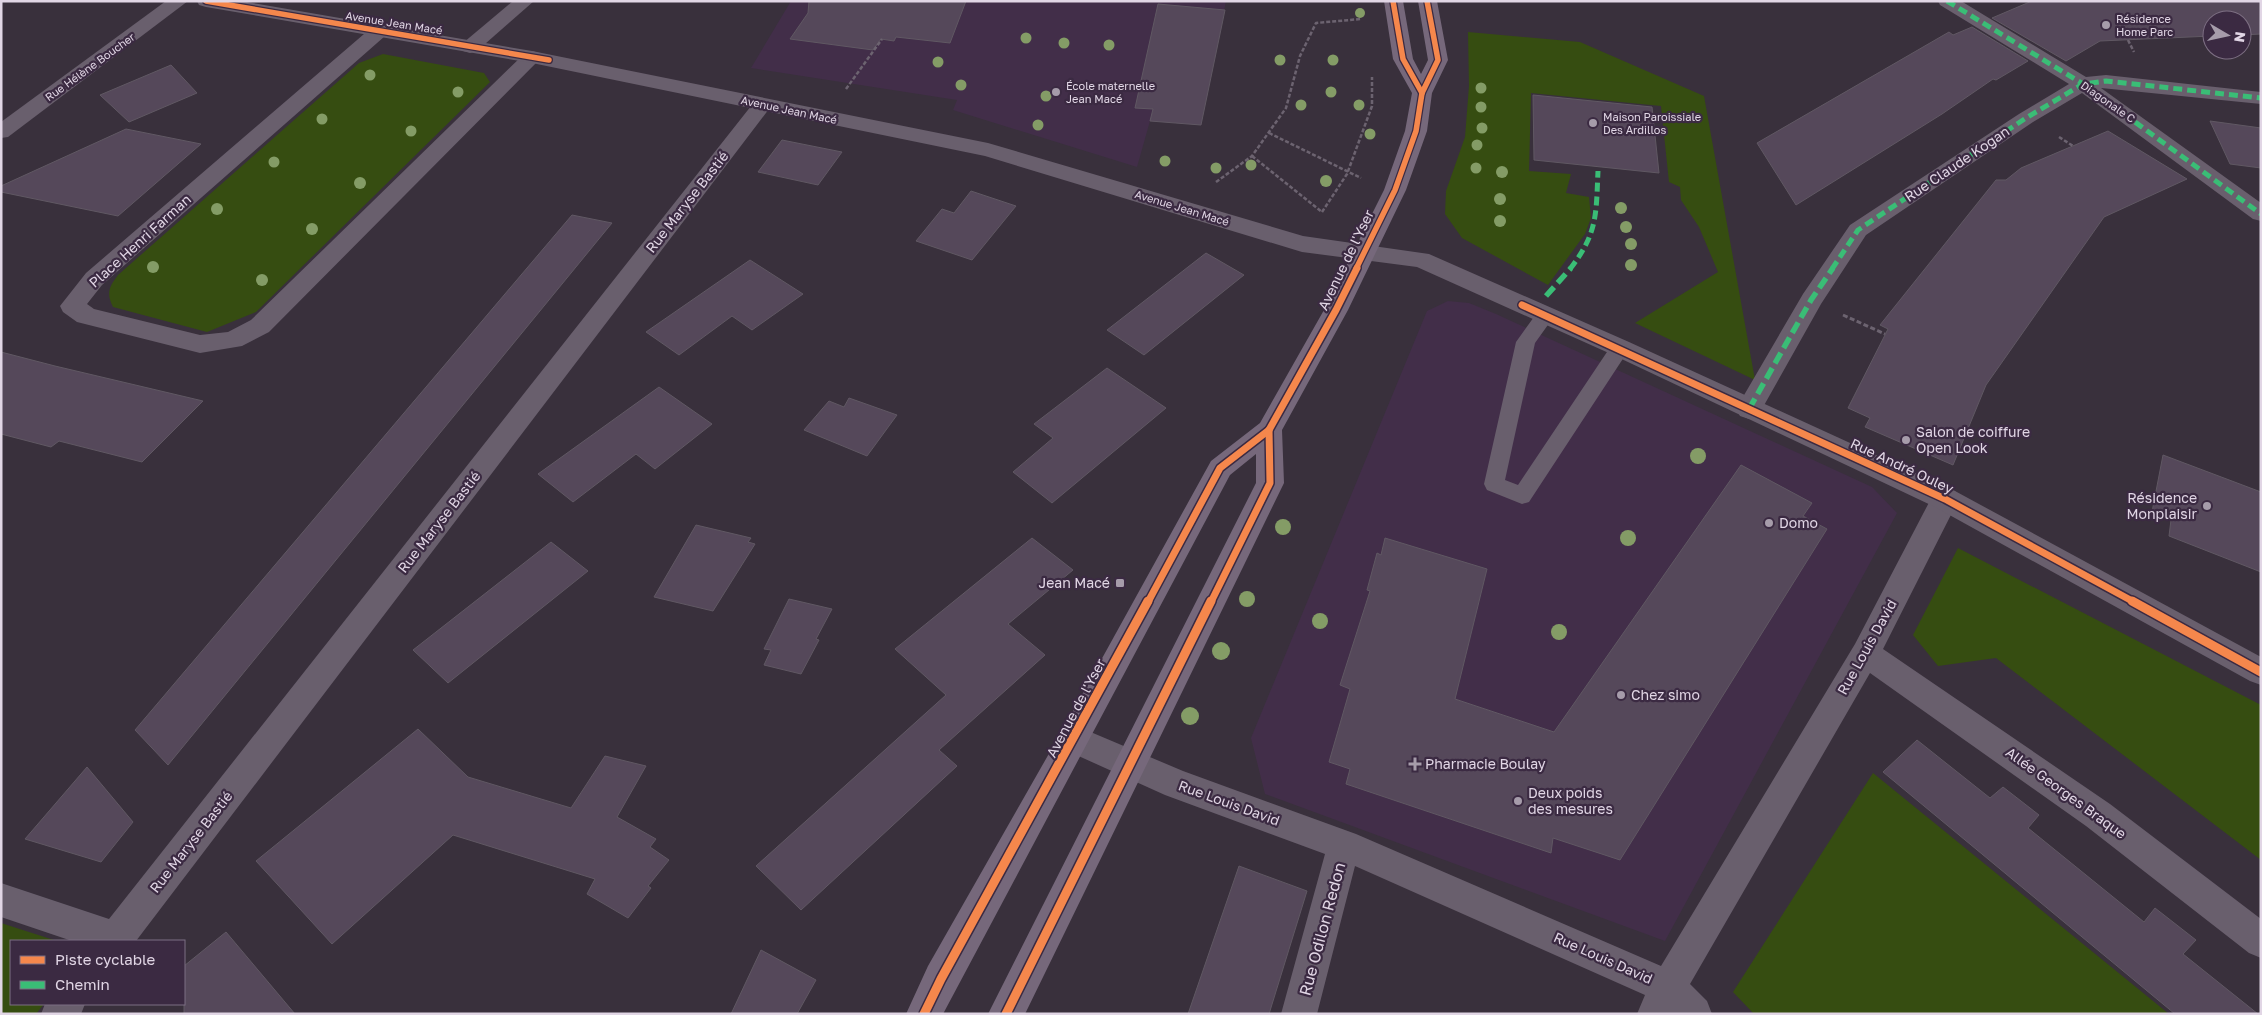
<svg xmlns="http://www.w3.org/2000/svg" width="2262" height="1015" viewBox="0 0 2262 1015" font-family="'Golos Text',sans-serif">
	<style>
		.built { fill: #422e49 }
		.green { fill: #364d11 }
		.building { fill: #55485a; stroke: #605863 }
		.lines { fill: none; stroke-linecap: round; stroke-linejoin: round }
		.path-far1 { stroke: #6c6370; stroke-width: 2.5; stroke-dasharray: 4 2; stroke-linecap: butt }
		.path { stroke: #6c6370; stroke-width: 3; stroke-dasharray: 5 2.5; stroke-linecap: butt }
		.service { fill: #695f6d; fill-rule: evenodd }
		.pedestrian { fill: #695f6d; fill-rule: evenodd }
		.minor { fill: #695f6d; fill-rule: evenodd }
		.tertiary { fill: #695f6d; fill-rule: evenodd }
		.secondary { fill: #76687b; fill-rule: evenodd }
		.quiet-far1 { stroke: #3abd76; stroke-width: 5; stroke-dasharray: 9 5; stroke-linecap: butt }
		.quiet { stroke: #3abd76; stroke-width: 5.5; stroke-dasharray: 12 5.5; stroke-linecap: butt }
		.cycleway-far2-casing { stroke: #3b2a42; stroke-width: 8 }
		.cycleway-far1-casing { stroke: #3b2a42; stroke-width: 10 }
		.cycleway-casing { stroke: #3b2a42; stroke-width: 12 }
		.cycleway-far2 { stroke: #f5874c; stroke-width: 5.5 }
		.cycleway-far1 { stroke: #f5874c; stroke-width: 7 }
		.cycleway { stroke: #f5874c; stroke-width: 9 }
		.tree { fill: #849c66 }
		.poi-dot { fill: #a69caa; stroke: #3b2a42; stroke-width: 2 }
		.labels { text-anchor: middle; stroke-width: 4.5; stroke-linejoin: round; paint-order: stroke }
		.far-poi-label { font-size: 11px; fill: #e1d6e5; stroke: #3b2a42; text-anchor: start }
		.far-street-label { font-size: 11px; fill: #e1d6e5; stroke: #3b2a42 }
		.street-label { font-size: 14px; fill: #e1d6e5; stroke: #3b2a42 }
		.poi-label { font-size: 14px; fill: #e1d6e5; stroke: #3b2a42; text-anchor: start }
		.near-street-label { font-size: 16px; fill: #e1d6e5; stroke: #3b2a42 }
	</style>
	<rect width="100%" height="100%" fill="#39303c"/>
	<g class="built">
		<polygon points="791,1 1226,1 1201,125 1150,121 1137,167 953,110 957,100 751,68"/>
		<polygon points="1448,301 1469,303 1496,314 1872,487 1897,513 1665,941 1265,794 1251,738 1427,311"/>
	</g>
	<g class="green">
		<polygon points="1468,32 1580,42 1704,96 1755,380 1635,323 1718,272 1699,227 1681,200 1680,187 1669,182 1661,106 1531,93 1529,171 1571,174 1566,193 1589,197 1591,218 1585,234 1548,285 1462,238 1445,214 1446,191 1465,137 1469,86"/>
		<path d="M 383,54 L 484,73 L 490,82 L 256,312 L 207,332 L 113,307 C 106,293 109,287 118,275 L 359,63 Z"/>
		<polygon points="1958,548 2261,705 2261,860 1996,658 1938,666 1913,635"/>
		<polygon points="1873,773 2169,1014 1754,1014 1733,992"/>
		<polygon points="1,923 57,941 11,941 11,1004 44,1004 36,1014 1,1014"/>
	</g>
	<g class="building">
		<polygon points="809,1 966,1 950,43 896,37 894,41 881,39 873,50 790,39 808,13"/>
		<polygon points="2032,1 2261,1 2261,34 2242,35 2242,20 2212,20 2212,36 2100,41 2066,61 1992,18"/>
		<polygon points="1158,4 1225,10 1201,125 1150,121 1153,109 1135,108"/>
		<polygon points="1972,27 2028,61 1996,80 1993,79 1942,114 1796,205 1757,143 1949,32 1953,35"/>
		<polygon points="171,65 197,93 129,122 100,95"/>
		<polygon points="1533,95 1652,107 1659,173 1534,160"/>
		<polygon points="2210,121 2261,128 2261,168 2230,164"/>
		<polygon points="126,129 201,144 118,216 1,192 1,186"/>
		<polygon points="2108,131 2187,179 2104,217 1986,385 1953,465 1865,427 1870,418 1848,408 1888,329 1880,325 1996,180 2006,180 2021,168"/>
		<polygon points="782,140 842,152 818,185 758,172"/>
		<polygon points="971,191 1016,206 972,260 916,241 942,209 954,213"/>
		<polygon points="572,215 612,223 168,765 135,730"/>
		<polygon points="1206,253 1244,275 1144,355 1107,330"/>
		<polygon points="750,260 803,294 752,330 732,316 679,355 646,332"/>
		<polygon points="1,352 55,366 203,401 142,462 59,441 51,447 1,434"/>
		<polygon points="1107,368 1166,408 1052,503 1013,472 1053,438 1034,424"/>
		<polygon points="659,387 712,424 655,469 636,454 573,502 538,474"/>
		<polygon points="849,398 897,415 867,456 804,430 829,401 844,407"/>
		<polygon points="2163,455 2261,492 2261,572 2169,536 2171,520 2152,512"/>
		<polygon points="1741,465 1812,503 1803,516 1827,529 1620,860 1553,838 1551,853 1346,784 1350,769 1329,762 1350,689 1340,685 1370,591 1367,590 1377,553 1381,555 1385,538 1487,569 1455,699 1554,732"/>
		<polygon points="696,525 751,538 748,542 755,544 713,611 654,597"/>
		<polygon points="1032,538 1073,570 1008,624 1045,655 939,750 957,766 801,910 756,866 946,695 895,649"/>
		<polygon points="551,542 588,571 448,683 413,650"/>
		<polygon points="789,599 832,609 816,639 819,640 801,674 764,665 771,650 764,649"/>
		<polygon points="418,729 468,777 571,808 605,756 646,766 617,817 656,839 650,847 669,860 648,886 651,888 628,918 587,894 595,879 453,835 332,944 256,861"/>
		<polygon points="1917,740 1990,798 2003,787 2039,815 2028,828 2144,922 2155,908 2196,940 2183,954 2258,1014 2175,1014 1883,772"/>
		<polygon points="87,767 133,822 101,862 25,839"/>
		<polygon points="1239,866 1307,891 1269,1014 1188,1014"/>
		<polygon points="226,932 295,1014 184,1014 184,966"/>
		<polygon points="761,950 816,980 797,1014 731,1014"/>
	</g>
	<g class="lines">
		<g class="path-far1">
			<polyline points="2128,40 2134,52"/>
			<polyline points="846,89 882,39"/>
			<polyline points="1269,133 1361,178"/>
			<polyline points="2059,137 2073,146"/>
			<polyline points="1252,156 1322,212"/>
			<polyline points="1216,182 1252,156 1286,108 1300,56 1316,23 1361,19"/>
			<polyline points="1322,212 1347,174 1372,106 1372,77"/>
		</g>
		<polyline class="path" points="1843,315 1885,334"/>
		<polygon class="service" points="1546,308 1553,310 1555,315 1535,343 1505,480 1518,485 1613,343 1620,341 1627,343 1630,348 1529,502 1522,504 1487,490 1484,484 1516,342 1539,310"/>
		<polygon class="pedestrian" points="1938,1 1961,1 2086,77 2106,75 2261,92 2261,104 2101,88 2261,203 2261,221 2253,219 2082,93 2033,122 1866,235 1821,304 1758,416 1749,419 1740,416 1736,409 1740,402 1803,294 1850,225 2019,114 2069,84 1940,5"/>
		<g class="minor">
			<polygon points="166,1 188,1 8,137 1,138 1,122"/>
			<polygon points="513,1 534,1 477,51 470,53 463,51 460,47 463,43"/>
			<polygon points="378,26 385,28 388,32 385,36 102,285 87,304 94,309 200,335 228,332 251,320 525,53 532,51 539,53 542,57 269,332 242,346 200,353 77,322 63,312 60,306 86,273 371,28"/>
			<polygon points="762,99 769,101 772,105 769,109 136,941 72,941 1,917 1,883 109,919 755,101"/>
			<polygon points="1945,488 1955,491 1959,499 1883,649 2110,804 2261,919 2261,958 2249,953 2086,826 1870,673 1690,984 1707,1001 1712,1014 1637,1014 1645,995 1355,866 1317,1014 1281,1014 1325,854 1165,795 1063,749 1058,739 1063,729 1074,725 1183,771 1356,834 1661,966 1855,644 1935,491"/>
			<polygon points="45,1004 85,1004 81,1014 41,1014"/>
		</g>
		<polygon class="tertiary" points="197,1 241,1 532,51 988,143 1303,236 1429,254 1629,342 1955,491 2261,657 2261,685 2250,681 1935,507 1611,354 1417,267 1302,252 985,156 532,63 206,7 199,5"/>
		<polygon class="secondary" points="1384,1 1403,1 1413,59 1421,74 1428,60 1418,1 1437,1 1448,60 1432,93 1427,131 1406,190 1348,310 1282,430 1284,483 1025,1014 988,1014 1256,483 1256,454 1230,475 943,1014 906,1014 928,966 1063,729 1211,461 1260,423 1324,310 1384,190 1405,131 1412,93 1393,59"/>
		<g class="quiet-far1">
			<polyline points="1947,1 2083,84 2261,214"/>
			<path d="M 1570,269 C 1598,233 1596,214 1598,171"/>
			<polyline points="1832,269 1858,230 2026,118 2083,84 2106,81 2261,98"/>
		</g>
		<g class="quiet">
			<polyline points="1546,296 1571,268"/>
			<polyline points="1749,409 1811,300 1833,268"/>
		</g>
		<defs>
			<g id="cycleway-far2">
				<polyline points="206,1 549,60"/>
				<polyline points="1393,1 1403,59 1422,93"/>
				<polyline points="1356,269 1395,190 1416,131 1422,93 1438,60 1427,1"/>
			</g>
			<g id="cycleway-far1">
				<polyline points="1522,305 1945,499 2134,602"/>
				<polyline points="1148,602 1220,468 1269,430 1336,310 1357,268"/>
				<polyline points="1211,602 1270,483 1269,430"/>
			</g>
			<g id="cycleway">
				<polyline points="2132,601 2261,672"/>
				<polyline points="924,1014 941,979 1148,601"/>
				<polyline points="1006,1014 1211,601"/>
			</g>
		</defs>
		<use href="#cycleway-far2" class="cycleway-far2-casing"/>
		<use href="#cycleway-far1" class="cycleway-far1-casing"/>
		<use href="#cycleway" class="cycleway-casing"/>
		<use href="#cycleway-far2" class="cycleway-far2"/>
		<use href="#cycleway-far1" class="cycleway-far1"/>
		<use href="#cycleway" class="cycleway"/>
	</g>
	<g class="tree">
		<circle cx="1360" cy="13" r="5"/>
		<circle cx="1026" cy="38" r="5.5"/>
		<circle cx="1064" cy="43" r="5.5"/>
		<circle cx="1109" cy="45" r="5.5"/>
		<circle cx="1280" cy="60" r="5.5"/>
		<circle cx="1333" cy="60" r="5.5"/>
		<circle cx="938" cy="62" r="5.5"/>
		<circle cx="370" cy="75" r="5.5"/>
		<circle cx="961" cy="85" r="5.5"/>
		<circle cx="1481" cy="88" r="5.5"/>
		<circle cx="458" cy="92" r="5.5"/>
		<circle cx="1331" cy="92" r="5.5"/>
		<circle cx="1046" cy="96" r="5.5"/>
		<circle cx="1301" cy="105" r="5.5"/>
		<circle cx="1359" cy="105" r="5.5"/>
		<circle cx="1481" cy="107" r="5.5"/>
		<circle cx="322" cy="119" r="5.5"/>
		<circle cx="1038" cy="125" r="5.5"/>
		<circle cx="1482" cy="128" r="5.5"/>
		<circle cx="411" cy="131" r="5.5"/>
		<circle cx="1370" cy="134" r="5.5"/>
		<circle cx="1477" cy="145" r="5.5"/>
		<circle cx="1165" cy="161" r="5.5"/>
		<circle cx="274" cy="162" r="5.5"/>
		<circle cx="1251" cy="165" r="5.5"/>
		<circle cx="1216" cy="168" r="5.5"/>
		<circle cx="1476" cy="168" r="5.5"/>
		<circle cx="1502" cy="172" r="6"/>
		<circle cx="1326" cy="181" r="6"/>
		<circle cx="360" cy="183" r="6"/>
		<circle cx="1500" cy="199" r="6"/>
		<circle cx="1621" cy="208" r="6"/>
		<circle cx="217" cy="209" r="6"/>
		<circle cx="1500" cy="221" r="6"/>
		<circle cx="1626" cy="227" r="6"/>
		<circle cx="312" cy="229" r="6"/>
		<circle cx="1631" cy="244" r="6"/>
		<circle cx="1631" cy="265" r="6"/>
		<circle cx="153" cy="267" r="6"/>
		<circle cx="262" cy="280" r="6"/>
		<circle cx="1698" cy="456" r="8"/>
		<circle cx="1283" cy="527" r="8"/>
		<circle cx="1628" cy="538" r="8"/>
		<circle cx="1247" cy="599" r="8"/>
		<circle cx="1320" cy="621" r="8"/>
		<circle cx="1559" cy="632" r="8"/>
		<circle cx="1221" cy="651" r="9"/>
		<circle cx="1190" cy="716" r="9"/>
	</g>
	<g class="poi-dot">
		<circle cx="2106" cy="25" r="5"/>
		<circle cx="1056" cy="92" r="5"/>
		<circle cx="1593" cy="123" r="5"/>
		<circle cx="1906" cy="440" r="5"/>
		<circle cx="2207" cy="506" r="5"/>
		<circle cx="1769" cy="523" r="5"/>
		<rect x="1115" y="578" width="10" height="10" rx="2.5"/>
		<circle cx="1621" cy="695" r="5"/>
		<path d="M1412.5 756.5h5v5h5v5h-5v5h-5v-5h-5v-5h5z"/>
		<circle cx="1518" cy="801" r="5"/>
	</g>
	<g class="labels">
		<g class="far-poi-label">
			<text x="2116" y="23">Résidence<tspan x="2116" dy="13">Home Parc</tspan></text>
			<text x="1066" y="90">École maternelle<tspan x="1066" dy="13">Jean Macé</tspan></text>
			<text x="1603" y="121">Maison Paroissiale<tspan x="1603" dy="13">Des Ardillos</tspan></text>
		</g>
		<g class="far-street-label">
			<text transform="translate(394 23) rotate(9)" y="4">Avenue Jean Macé</text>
			<text transform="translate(90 67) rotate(-36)" y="4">Rue Hélène Boucher</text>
			<text transform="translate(2108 102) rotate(35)" y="4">Diagonale C</text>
			<text transform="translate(789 110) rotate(12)" y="4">Avenue Jean Macé</text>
			<text transform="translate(1182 208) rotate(17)" y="4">Avenue Jean Macé</text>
		</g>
		<g class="street-label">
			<text transform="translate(1957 164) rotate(-34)" y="5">Rue Claude Kogan</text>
			<text transform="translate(687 202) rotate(-52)" y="5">Rue Maryse Bastié</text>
			<text transform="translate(140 241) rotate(-42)" y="5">Place Henri Farman</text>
			<text transform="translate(1346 260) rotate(-64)" y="5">Avenue de l'Yser</text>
			<text transform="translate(1902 466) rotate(25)" y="5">Rue André Ouley</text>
			<text transform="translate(439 522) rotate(-52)" y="5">Rue Maryse Bastié</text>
			<text transform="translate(1867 647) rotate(-61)" y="5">Rue Louis David</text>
			<text transform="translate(1076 708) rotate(-62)" y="5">Avenue de l'Yser</text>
			<text transform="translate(2066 793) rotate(36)" y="5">Allée Georges Braque</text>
			<text transform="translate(1229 803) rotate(20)" y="5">Rue Louis David</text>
			<text transform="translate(191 842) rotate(-52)" y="5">Rue Maryse Bastié</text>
			<text transform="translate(1603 958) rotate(24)" y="5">Rue Louis David</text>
		</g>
		<g class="poi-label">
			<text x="1916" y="437">Salon de coiffure<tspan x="1916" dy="16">Open Look</tspan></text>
			<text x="2197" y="503" text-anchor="end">Résidence<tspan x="2197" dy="16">Monplaisir</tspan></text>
			<text x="1779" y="528">Domo</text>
			<text x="1110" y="588" text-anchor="end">Jean Macé</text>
			<text x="1631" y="700">Chez simo</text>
			<text x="1425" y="769">Pharmacie Boulay</text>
			<text x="1528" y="798">Deux poids<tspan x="1528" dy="16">des mesures</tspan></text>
		</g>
		<g class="near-street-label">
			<text transform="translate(1322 929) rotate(-75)" y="6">Rue Odilon Redon</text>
		</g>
	</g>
	<rect width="2262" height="1015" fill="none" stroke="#e1d6e5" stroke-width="5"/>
	<rect x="10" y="940" width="175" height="65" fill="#3b2a42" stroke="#7d6f83"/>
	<rect x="20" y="956" width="25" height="8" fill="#f5874c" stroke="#7d6f83"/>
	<text x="55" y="965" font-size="15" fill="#e1d6e5">Piste cyclable</text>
	<rect x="20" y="981" width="25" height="8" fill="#3abd76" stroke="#7d6f83"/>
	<text x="55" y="990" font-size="15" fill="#e1d6e5">Chemin</text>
	<g transform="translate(2227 35) rotate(99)"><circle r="24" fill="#3b2a42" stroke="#7d6f83"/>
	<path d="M0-4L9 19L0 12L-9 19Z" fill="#a69caa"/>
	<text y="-8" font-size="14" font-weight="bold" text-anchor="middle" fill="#e1d6e5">N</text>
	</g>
</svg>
